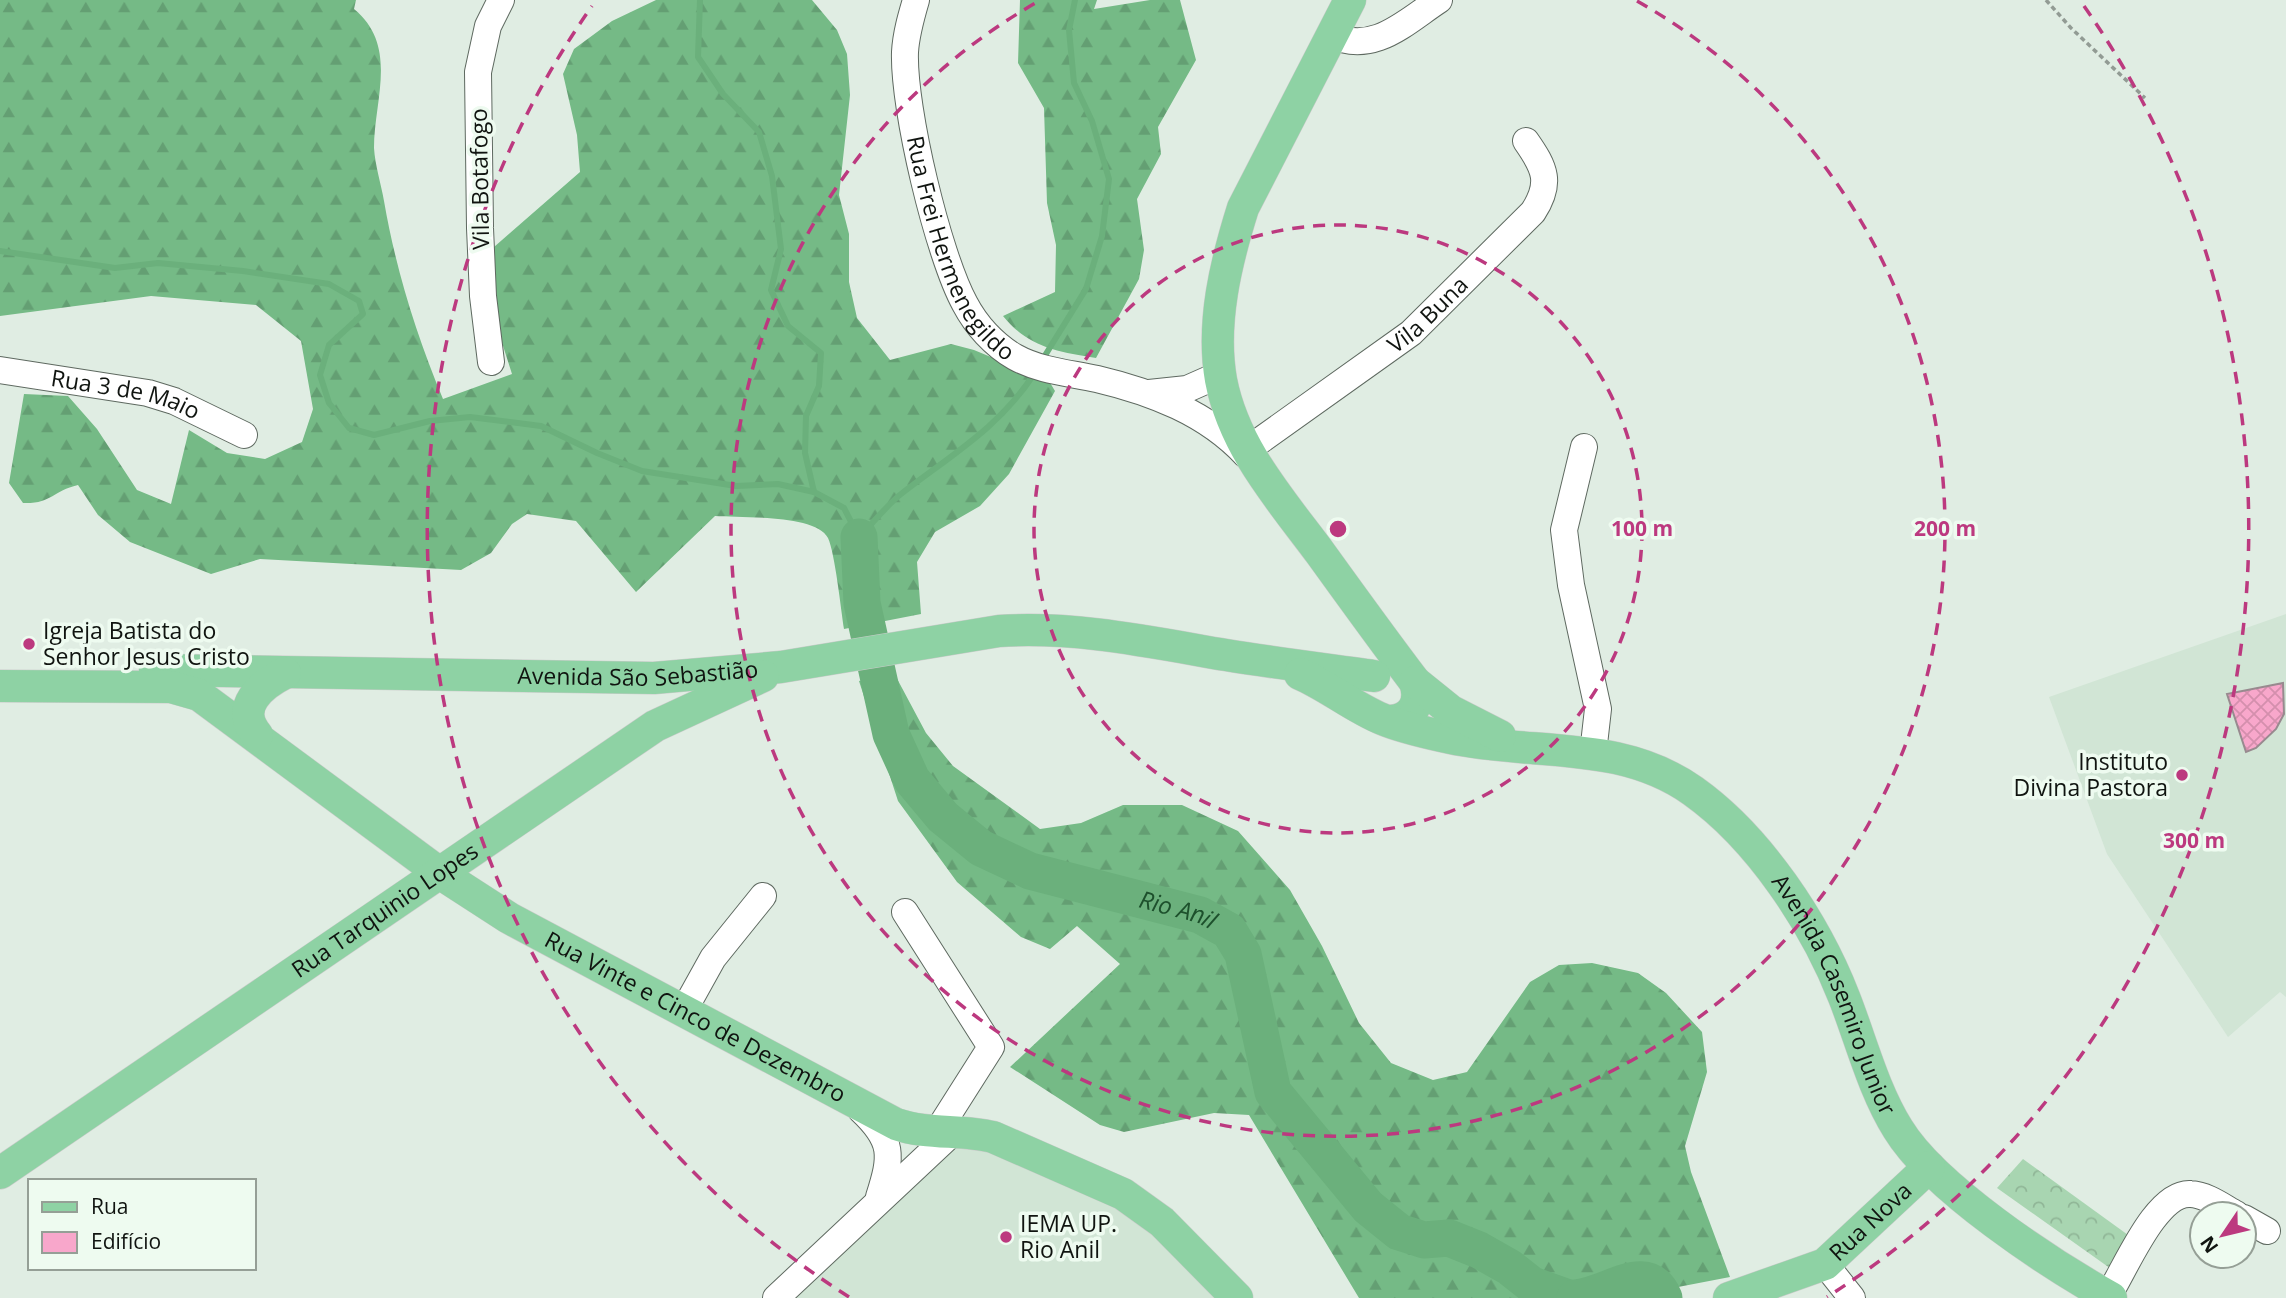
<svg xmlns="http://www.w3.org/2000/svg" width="2286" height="1298" viewBox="0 0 2286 1298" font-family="'Open Sans',sans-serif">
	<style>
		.built { fill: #d1e5d5 }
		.forest { fill: url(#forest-firs) }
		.park { fill: url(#park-crowns) }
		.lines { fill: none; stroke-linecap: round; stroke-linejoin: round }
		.stream { stroke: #6bb07c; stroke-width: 6 }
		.river { stroke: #6bb07c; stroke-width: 37 }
		.building { fill: url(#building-cross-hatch); stroke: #988a8f; stroke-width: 2 }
		.minor-casing { stroke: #5e6960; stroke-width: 28 }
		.major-casing { stroke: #cacbca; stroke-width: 33 }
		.path { stroke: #929b94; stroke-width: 3.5; stroke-dasharray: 5 3.5; stroke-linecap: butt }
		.minor { stroke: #fff; stroke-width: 26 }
		.major { stroke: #8ed2a4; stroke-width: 32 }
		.ring { fill: none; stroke: #bc397f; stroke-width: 3.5; stroke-dasharray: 12 9 }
		.poi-dot { fill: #bc397f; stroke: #eefbf0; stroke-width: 2.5 }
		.labels { text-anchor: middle; stroke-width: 7; stroke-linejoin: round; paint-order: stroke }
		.street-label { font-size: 23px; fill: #101410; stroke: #eefbf0 }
		.poi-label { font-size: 23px; fill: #101410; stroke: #eefbf0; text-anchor: start }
		.water-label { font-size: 24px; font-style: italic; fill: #1d502c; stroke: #eefbf0 }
		.centre { fill: #bc397f; stroke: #eefbf0; stroke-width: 3.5 }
		.ring-label { font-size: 21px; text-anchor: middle; font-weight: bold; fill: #bc397f; stroke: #eefbf0; stroke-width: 7; stroke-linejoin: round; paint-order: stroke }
	</style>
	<defs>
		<pattern id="forest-firs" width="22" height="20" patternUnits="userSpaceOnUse" patternTransform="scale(1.75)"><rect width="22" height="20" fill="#75ba86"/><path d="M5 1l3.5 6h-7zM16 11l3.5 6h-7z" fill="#649f73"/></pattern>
		<pattern id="park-crowns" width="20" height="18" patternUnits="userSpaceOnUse" patternTransform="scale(1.75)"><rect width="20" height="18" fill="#a8d5b1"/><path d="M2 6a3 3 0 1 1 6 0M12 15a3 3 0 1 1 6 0" fill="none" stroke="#90b697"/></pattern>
		<pattern id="building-cross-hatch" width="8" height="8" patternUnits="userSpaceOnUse" patternTransform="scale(1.75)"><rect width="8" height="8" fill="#f8a7cb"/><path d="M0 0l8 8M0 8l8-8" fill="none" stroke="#d48fad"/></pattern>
	</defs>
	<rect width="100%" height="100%" fill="#e0ede3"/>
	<g class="built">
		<polygon points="2286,614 2286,997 2280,992 2228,1037 2107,854 2049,697"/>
		<polygon points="956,1147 980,1147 1107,1201 1177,1252 1214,1298 788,1298"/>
	</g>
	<g class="forest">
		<path d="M 0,0 L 356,0 L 354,9 C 399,46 374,100 374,148 C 375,165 381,184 384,201 C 396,270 416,334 443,399 L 512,374 L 498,330 L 494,247 L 580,172 L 577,135 L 563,74 L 574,49 L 612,21 L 656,0 L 812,0 L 837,30 L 847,54 L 850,95 L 839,195 L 849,234 L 849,282 L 857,318 L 890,360 L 951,344 L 974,350 L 1049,381 L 1055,391 L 1009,474 L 980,506 L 935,532 L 917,562 L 921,614 L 844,629 C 841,610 835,553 828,538 C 816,514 740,518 715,516 L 636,592 L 576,521 L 527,514 L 512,524 L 491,553 L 461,570 L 260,559 L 211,574 L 130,542 L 98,515 L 78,485 C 52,491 52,504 23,503 L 9,483 L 24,394 L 68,396 L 97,429 L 137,490 L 171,504 L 189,430 L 227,453 L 265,459 L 302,442 L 313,409 L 301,341 L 256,305 L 151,296 L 0,316 Z"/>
		<path d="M 1020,0 L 1097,0 L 1094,9 L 1150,0 L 1180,0 L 1196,60 L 1158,127 L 1161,154 L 1137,199 L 1144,250 L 1139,279 L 1096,358 C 1057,352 1028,347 1003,316 L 1055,292 L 1056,245 L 1047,203 L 1044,108 L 1018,63 Z"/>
		<polygon points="894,673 926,733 953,766 1040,829 1081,823 1123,805 1182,805 1238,831 1290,890 1322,946 1359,1023 1391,1063 1433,1080 1467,1072 1530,982 1559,965 1592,963 1638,973 1666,993 1702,1032 1707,1072 1685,1146 1691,1172 1730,1277 1621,1298 1359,1298 1249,1115 1214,1113 1124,1132 1100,1125 1010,1067 1120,964 1077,926 1050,949 1021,937 957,882 898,801 859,681"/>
	</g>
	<polygon class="park" points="2023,1159 2135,1240 2114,1271 1997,1188"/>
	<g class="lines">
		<g class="stream">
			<polyline points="700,0 698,57 723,94 759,132 772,176 781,249 771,290 788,326 821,353 819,386 806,416 805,453 814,492"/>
			<path d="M 0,251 L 115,268 L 158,263 L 243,271 L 329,284 L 359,301 L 363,314 L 329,345 L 320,375 L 329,403 L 349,428 L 374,435 L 430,421 L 470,417 L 541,426 L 597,453 L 642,471 L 736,486 L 778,484 L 814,492 L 844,508 L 859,537 C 873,523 886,506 901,494 C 951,455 999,428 1034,374"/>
			<polyline points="1041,362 1086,289 1102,236 1109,179 1092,121 1074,83 1069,30 1075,0"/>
		</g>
		<g class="river">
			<path id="s1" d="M 859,537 L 862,603 L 891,734 L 912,780 L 943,817 L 981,848 L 1030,871 L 1200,915 L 1229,931 L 1243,954 L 1273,1092 L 1368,1207 L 1399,1232 L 1424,1240 L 1449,1238 L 1479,1250 L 1509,1267 L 1532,1285 L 1568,1298"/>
			<path d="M 1575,1298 C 1609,1296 1647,1258 1664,1298"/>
		</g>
	</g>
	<polygon class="building" points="2283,683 2284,714 2276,729 2256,748 2246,752 2227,694"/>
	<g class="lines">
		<defs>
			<g id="minor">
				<path id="s2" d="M 916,0 C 911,17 906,34 905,52 C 903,108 938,255 965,304 C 976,325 994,345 1015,357 C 1040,371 1070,373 1097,379 C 1152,392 1207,413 1246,455"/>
				<path d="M 1330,35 C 1374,55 1404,23 1439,0"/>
				<polyline points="491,362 483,296 480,228 478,72 488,26 501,0"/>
				<path id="s3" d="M 0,370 L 148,393 L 174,401 L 244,435"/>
				<polyline points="1149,393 1187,389 1221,374"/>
				<polyline points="1584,447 1564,530 1571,585 1598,709 1593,753"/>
				<path id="s4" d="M 1247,450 L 1411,333 L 1533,212 C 1552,183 1545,168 1526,141"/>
				<polyline points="905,912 991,1047 937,1132"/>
				<polyline points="683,1012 713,958 763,896"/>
				<path d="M 861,1110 C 894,1141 892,1156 879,1197"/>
				<polyline points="2244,1218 2267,1231"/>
				<polyline points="1825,1264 1852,1298"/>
				<path d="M 2108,1296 C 2125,1270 2156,1191 2191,1194 C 2207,1195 2223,1207 2236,1214"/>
				<polyline points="776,1298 953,1132"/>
			</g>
			<g id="major">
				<path d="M 1350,0 L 1243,208 C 1226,262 1211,323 1221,380 C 1234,448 1281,500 1321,554 C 1352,597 1383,640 1415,682 C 1422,703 1412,719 1391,721"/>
				<path id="s5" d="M 155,670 L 654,678 L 781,667 L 999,631 C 1076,626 1150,642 1226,655 C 1275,663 1324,669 1374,676"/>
				<path id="s6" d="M 1300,674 C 1328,686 1353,707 1382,719 C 1403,728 1428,733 1450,738 C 1533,756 1620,739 1693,791 C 1759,838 1815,923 1844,997 C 1861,1040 1873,1089 1898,1129 C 1934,1188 2050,1264 2111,1298"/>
				<polyline points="1415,682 1451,711 1500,736"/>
				<path id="s7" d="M 0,686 L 171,687 L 199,695 L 441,874 L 509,918 L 896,1124 C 928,1135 961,1129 993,1137 L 1123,1194 L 1162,1222 L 1237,1298"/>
				<path d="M 257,735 C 234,707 261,685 285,673"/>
				<path id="s8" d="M 0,1173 L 655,726 L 763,676"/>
				<path id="s9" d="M 1729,1298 L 1825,1264 L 1929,1167"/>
			</g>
		</defs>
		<use href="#minor" class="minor-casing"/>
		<use href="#major" class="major-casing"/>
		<polyline class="path" points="2046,0 2071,28 2145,98"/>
		<use href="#minor" class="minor"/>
		<use href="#major" class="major"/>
	</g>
	<g class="ring">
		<circle cx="1338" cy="529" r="304"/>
		<path d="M1637 1A607 607 0 1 1 1039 1"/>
		<path d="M849 1297A911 911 0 0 1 592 6M2084 6A911 911 0 0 1 1827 1297"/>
	</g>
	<g class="poi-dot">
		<circle cx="29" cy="644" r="7"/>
		<circle cx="2182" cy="775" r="7"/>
		<circle cx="1006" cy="1237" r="7"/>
	</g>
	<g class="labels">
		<g class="street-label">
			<text transform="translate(480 179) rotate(-91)" y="8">Vila Botafogo</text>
			<text dy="8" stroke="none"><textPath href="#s2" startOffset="261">Rua Frei Hermenegildo</textPath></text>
			<text dy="8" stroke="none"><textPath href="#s4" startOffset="226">Vila Buna</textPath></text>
			<text dy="8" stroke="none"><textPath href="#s3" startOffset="128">Rua 3 de Maio</textPath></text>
			<text dy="8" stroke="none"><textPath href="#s5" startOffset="483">Avenida São Sebastião</textPath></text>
			<text dy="8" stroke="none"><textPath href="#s8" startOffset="466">Rua Tarquinio Lopes</textPath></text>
			<text dy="8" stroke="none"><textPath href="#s6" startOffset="668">Avenida Casemiro Junior</textPath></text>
			<text dy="8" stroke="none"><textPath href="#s7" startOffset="793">Rua Vinte e Cinco de Dezembro</textPath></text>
			<text dy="8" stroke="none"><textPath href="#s9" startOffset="164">Rua Nova</textPath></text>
		</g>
		<g class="poi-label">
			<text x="43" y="639">Igreja Batista do<tspan x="43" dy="26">Senhor Jesus Cristo</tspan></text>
			<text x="2168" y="770" text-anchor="end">Instituto<tspan x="2168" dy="26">Divina Pastora</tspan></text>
			<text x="1020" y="1232">IEMA UP.<tspan x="1020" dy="26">Rio Anil</tspan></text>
		</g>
		<g class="water-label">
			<text dy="8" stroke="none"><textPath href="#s1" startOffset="555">Rio Anil</textPath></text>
		</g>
	</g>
	<circle cx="1338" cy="529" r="10" class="centre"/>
	<g class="ring-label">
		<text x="1642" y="536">100 m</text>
		<text x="1945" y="536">200 m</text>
		<text x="2194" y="848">300 m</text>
	</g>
	<rect x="28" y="1179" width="228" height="91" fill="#eefbf0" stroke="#959f96" stroke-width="2"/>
	<rect x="42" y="1202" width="35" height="10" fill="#8ed2a4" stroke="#959f96" stroke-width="2"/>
	<text x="91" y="1214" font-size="21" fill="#101410">Rua</text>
	<rect x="42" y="1232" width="35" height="21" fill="#f8a7cb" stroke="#959f96" stroke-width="2"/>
	<text x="91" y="1249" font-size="21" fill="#101410">Edifício</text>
	<g transform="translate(2223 1235) rotate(235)"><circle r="33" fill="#eefbf0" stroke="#959f96" stroke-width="2"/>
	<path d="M0-5L12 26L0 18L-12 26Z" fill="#bc397f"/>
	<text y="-10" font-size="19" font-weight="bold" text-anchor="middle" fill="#101410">N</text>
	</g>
</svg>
